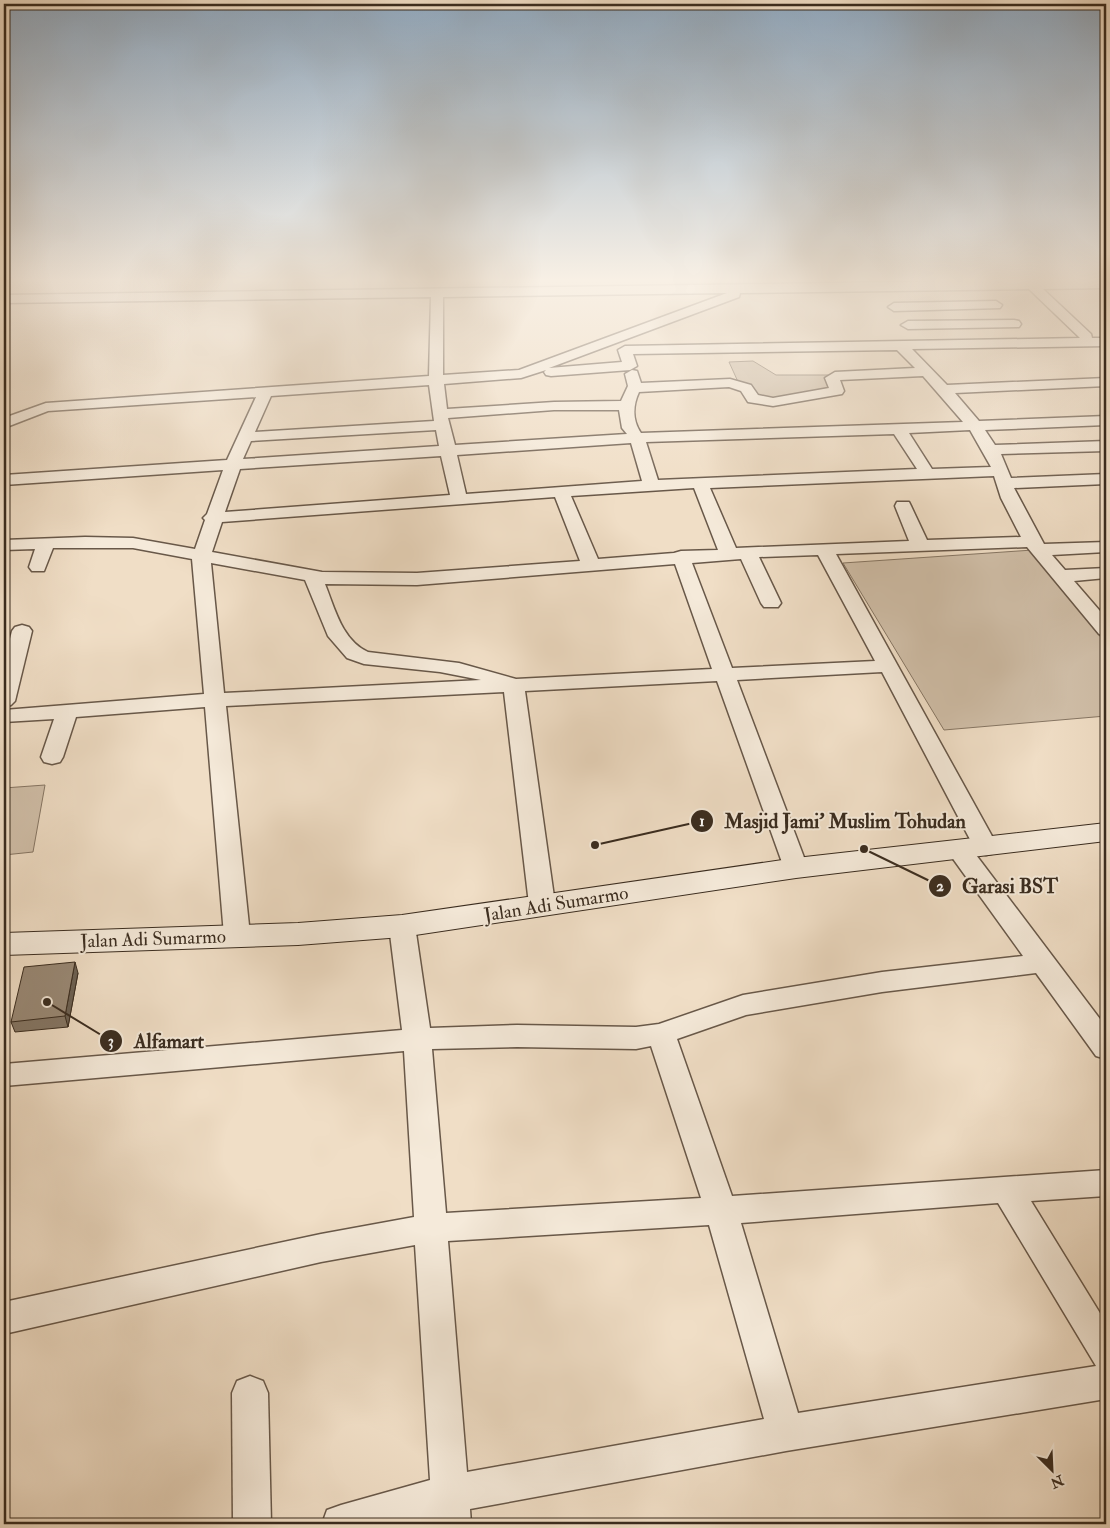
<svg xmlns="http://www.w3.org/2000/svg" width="1110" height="1528" viewBox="0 0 1110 1528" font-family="'IM FELL Double Pica',serif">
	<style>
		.green { fill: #d1c0aa; stroke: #867664 }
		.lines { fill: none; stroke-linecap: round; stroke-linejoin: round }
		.minor-casing { stroke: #685849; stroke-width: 3 }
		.secondary-casing { stroke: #3a2c1f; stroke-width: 2 }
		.minor { fill: #f5eada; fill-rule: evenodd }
		.secondary { fill: #f5eada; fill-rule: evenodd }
		.wall { fill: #847665; stroke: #3a2c1f }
		.shaded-wall { fill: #6b6053; stroke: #3a2c1f }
		.building { fill: #998976; stroke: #3a2c1f }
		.labels { text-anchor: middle; stroke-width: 4; stroke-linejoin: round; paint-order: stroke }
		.street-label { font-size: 19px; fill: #3a2c1f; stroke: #f5eada }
		.leader { fill: none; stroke: #3a2c1f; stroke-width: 2 }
		.callout-dot { fill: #3a2c1f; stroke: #f5eada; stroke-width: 2 }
		.mark-label { font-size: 15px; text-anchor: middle; font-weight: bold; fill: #fff }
		.callout-label { font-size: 20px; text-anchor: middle; font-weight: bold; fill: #3a2c1f; stroke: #f5eada; stroke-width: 4; stroke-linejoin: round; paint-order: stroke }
	</style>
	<rect width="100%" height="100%" fill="#f0dec6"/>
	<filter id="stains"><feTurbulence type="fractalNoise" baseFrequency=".004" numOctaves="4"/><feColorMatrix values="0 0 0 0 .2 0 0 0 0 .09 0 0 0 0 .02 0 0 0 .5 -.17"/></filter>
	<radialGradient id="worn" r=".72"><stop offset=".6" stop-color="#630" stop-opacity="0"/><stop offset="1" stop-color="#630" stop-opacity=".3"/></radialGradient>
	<g class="green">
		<polygon points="753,361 776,375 828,375 837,389 762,400 739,384 729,362"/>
		<polygon points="1033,550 1106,644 1106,716 944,730 843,563"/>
		<polygon points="45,785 33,852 4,855 4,788"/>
	</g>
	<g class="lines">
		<defs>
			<g id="minor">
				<path d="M 1031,280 L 1106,280 L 1106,288 L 1043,289 L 1091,334 L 1092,338 L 1106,338 L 1106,346 L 912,349 L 947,385 L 1106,378 L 1106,386 L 955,393 L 979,421 L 1106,416 L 1106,425 L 985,430 L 995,445 L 1106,441 L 1106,451 L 1001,454 L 1011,478 L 1106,474 L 1106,484 L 1014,488 L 1044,544 L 1106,542 L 1106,552 L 1052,555 L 1065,570 L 1106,568 L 1106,578 L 1074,581 L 1106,618 L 1106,636 L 1099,634 L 1027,547 L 836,554 L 998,847 L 995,853 L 986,855 L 977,853 L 974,847 L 882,672 L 737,680 L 808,868 L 805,874 L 796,876 L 787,874 L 784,868 L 717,681 L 525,691 L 555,904 L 551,910 L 542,913 L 533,910 L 529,904 L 504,692 L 226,706 L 250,935 L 246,941 L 237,944 L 228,941 L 224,935 L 205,707 L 76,717 L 63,757 L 60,762 L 52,764 L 44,762 L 41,757 L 54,719 L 4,722 L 4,710 L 204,694 L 192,559 L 133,548 L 53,548 L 44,571 L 32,571 L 29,567 L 35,549 L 4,550 L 4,540 L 85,537 L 133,538 L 195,549 L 205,520 L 203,518 L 207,514 L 223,470 L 4,485 L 4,475 L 227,460 L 256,397 L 48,411 L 4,428 L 4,418 L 46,403 L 429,376 L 431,297 L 4,303 L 4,295 ZM 1029,289 L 1080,338 L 625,346 L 618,350 L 622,362 L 549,368 L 739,297 L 740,293 ZM 727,293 L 519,370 L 443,375 L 443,297 ZM 897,350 L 915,368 L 835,372 L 825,378 L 829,388 L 773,398 L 758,395 L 751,385 L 730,379 L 641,383 L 637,371 L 632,370 L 625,374 L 628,386 L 621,401 L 554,402 L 447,409 L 444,384 L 521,378 L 546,370 L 544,372 L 546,375 L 551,376 L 630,370 L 637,366 L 633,354 ZM 923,376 L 963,422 L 641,433 C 632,420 633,405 639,392 L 729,387 L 741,391 L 748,402 L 773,406 L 842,394 L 844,391 L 840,380 ZM 429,385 L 434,421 L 255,432 L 271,396 ZM 554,410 L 619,410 L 622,428 L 627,434 L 455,445 L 448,418 ZM 436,430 L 439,446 L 243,459 L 251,441 ZM 970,430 L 991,467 L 932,469 L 909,433 ZM 894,434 L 917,469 L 658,480 L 646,442 ZM 631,443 L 642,481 L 466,494 L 457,455 ZM 441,456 L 450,495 L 225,512 L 240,469 ZM 994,476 L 1001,498 L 1021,537 L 927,540 L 911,506 L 909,502 L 897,502 L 895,506 L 909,541 L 736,548 L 710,488 ZM 694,488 L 718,550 L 681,551 L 674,553 L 598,559 L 571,496 ZM 555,497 L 580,561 L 417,573 L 322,572 L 212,552 L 222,522 ZM 818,555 L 875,661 L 732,668 L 692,563 L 741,559 L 761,603 L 764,607 L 778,607 L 781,603 L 759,557 ZM 211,563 L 305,580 L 328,636 L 347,658 L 364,664 L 440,672 L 481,680 L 224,693 ZM 675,564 L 712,669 L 516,679 L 459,663 L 368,652 C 342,640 335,609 325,584 L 417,585 Z"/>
				<polygon points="996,301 1002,305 1000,308 894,311 888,307 894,303"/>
				<polygon points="1014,320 1019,321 1021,324 1019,327 908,329 901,325 908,321"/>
				<polygon points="22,625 29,627 32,631 15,701 11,705 4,707 4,662 12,631 15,627"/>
				<path d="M 958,841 L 967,843 L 1106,1027 L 1106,1059 L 1096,1056 L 1036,973 L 882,992 L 746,1015 L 677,1039 L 732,1196 L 1106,1170 L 1106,1196 L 1031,1201 L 1106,1323 L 1106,1399 L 786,1451 L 470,1509 L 471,1524 L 433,1524 L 432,1518 L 409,1524 L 322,1524 L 327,1510 L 341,1505 L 430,1480 L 415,1245 L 321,1262 L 4,1334 L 4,1302 L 321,1234 L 414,1217 L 404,1051 L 4,1086 L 4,1064 L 402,1030 L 389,926 L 393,920 L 402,917 L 411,920 L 415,926 L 430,1028 L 517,1025 L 636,1027 L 659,1024 L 743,995 L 882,972 L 1023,956 L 946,849 L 949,843 ZM 651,1046 L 701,1198 L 446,1213 L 432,1049 L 517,1047 L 636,1049 ZM 998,1203 L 1096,1366 L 798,1413 L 741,1223 ZM 709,1225 L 764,1419 L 467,1472 L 448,1241 Z"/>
				<polygon points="250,1376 263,1381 268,1393 271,1524 233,1524 232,1393 237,1381"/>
			</g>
			<polygon id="secondary" points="1106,823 1106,841 796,878 402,937 298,945 4,955 4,933 298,923 402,915 796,858"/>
		</defs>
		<use href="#minor" class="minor-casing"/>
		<use href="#secondary" class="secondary-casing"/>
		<use href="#minor" class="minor"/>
		<use href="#secondary" class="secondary"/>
	</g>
	<polygon class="wall" points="78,973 68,1027 15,1032 11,1022"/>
	<polygon class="shaded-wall" points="75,962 78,973 68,1027 65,1016"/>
	<polygon class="building" points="75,962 65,1016 11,1022 24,967"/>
	<linearGradient id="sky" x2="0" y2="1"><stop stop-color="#92acc4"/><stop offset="0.57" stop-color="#f8f0e5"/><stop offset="1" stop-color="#f8f0e5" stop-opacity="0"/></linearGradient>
	<rect width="1110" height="492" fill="url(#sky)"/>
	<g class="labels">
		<g class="street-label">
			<text transform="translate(556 903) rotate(-9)" y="7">Jalan Adi Sumarmo</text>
			<text transform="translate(153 938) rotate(-2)" y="7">Jalan Adi Sumarmo</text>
		</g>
	</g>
	<path class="leader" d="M595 845L702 821M864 849L940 886M47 1002L111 1041"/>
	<g class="callout-dot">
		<circle cx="595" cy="845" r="5"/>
		<circle cx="864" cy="849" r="5"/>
		<circle cx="47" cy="1002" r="5"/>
		<circle cx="702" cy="821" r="12"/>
		<circle cx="940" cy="886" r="12"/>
		<circle cx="111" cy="1041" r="12"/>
	</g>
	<g class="mark-label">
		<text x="702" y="826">1</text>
		<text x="940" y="891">2</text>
		<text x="111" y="1046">3</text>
	</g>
	<g class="callout-label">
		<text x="845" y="828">Masjid Jami' Muslim Tohudan</text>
		<text x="1010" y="893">Garasi BST</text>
		<text x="169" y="1048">Alfamart</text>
	</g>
	<rect width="1110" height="1528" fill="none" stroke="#f0dec6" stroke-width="20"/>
	<rect x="5" y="5" width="1100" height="1518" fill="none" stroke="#3a2c1f" stroke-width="2.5"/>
	<rect x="10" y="10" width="1090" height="1508" fill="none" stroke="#3a2c1f"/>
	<g transform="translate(1052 1470) rotate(156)" stroke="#f5eada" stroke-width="4" paint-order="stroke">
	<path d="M0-4L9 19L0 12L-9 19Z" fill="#3a2c1f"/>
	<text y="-8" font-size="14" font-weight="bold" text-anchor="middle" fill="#3a2c1f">N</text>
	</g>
	<rect width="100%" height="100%" filter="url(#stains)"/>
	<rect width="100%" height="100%" fill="url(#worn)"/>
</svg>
